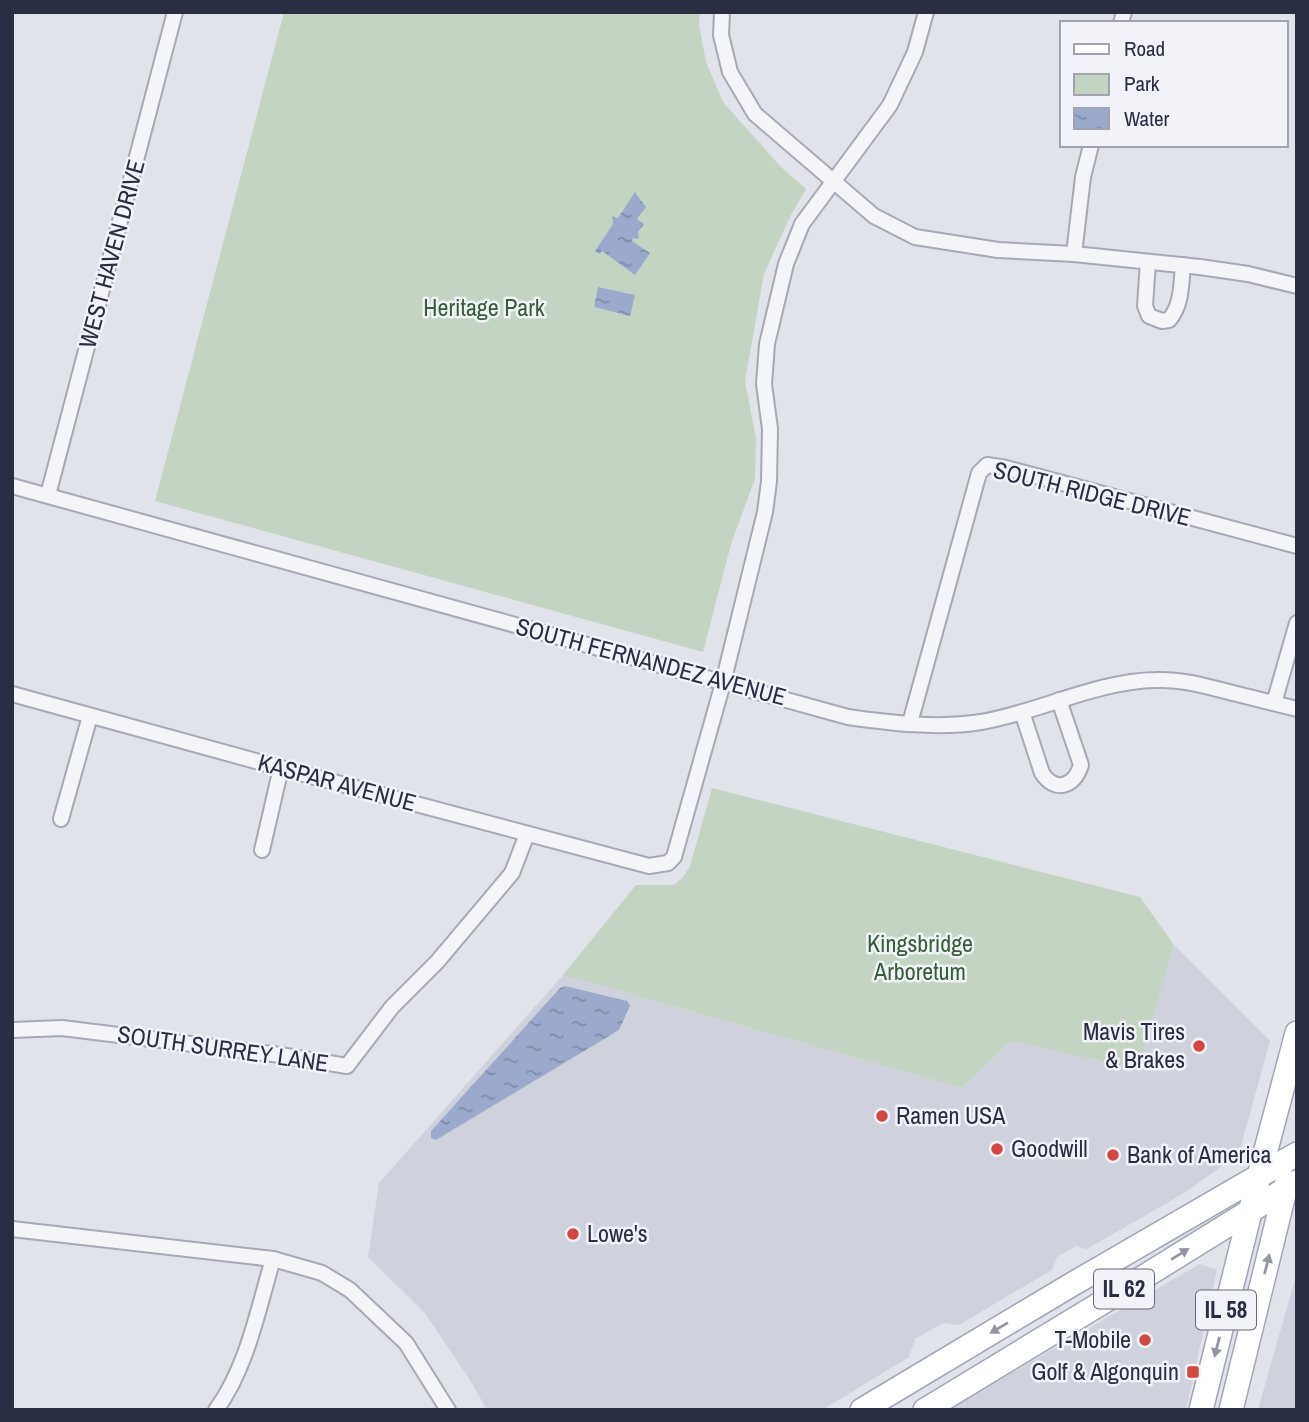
<svg xmlns="http://www.w3.org/2000/svg" width="1309" height="1422" viewBox="0 0 1309 1422" font-family="'Archivo Narrow',sans-serif">
	<style>
		.built { fill: #cfd2dc }
		.green { fill: #c3d5c2 }
		.water { fill: url(#water-ripples) }
		.lines { fill: none; stroke-linecap: round; stroke-linejoin: round }
		.street-casing { stroke: #a6a9b5; stroke-width: 18 }
		.primary-casing { stroke: #a0a5b7; stroke-width: 26 }
		.street { stroke: #f4f5f8; stroke-width: 14 }
		.primary { stroke: #fff; stroke-width: 23 }
		.oneway { fill: #9496a1 }
		.poi-dot { fill: #d34743; stroke: #f1f3f8; stroke-width: 2.5 }
		.labels { text-anchor: middle; stroke-width: 5; stroke-linejoin: round; paint-order: stroke }
		.shield { fill: #f1f3f8; stroke: #656979; stroke-width: 2 }
		.shield-label { font-size: 23px; font-weight: bold; fill: #292e43 }
		.street-label { font-size: 24px; fill: #292e43; stroke: #f1f3f8 }
		.park-label { font-size: 24px; fill: #365f36; stroke: #f1f3f8 }
		.poi-label { font-size: 24px; fill: #292e43; stroke: #f1f3f8; text-anchor: start }
	</style>
	<defs>
		<pattern id="water-ripples" width="26" height="14" patternUnits="userSpaceOnUse" patternTransform="scale(1.75)"><rect width="26" height="14" fill="#9baacc"/><path d="M2 4q2-2 4 0t4 0M15 11q2-2 4 0t4 0" fill="none" stroke="#7e8ba7"/></pattern>
	</defs>
	<rect width="100%" height="100%" fill="#e1e3ea"/>
	<g class="built">
		<polygon points="1174,945 1270,1041 1241,1146 1219,1168 1186,1192 1087,1249 1076,1246 1057,1257 1052,1270 959,1325 943,1323 915,1339 909,1357 822,1410 487,1410 470,1380 425,1313 368,1257 379,1183 563,975 962,1088 1011,1041 1138,1068"/>
		<polygon points="1200,1264 1217,1270 1186,1410 948,1410"/>
		<polygon points="1297,1273 1297,1410 1258,1410 1268,1374"/>
	</g>
	<g class="green">
		<polygon points="284,12 700,12 699,25 706,62 723,102 780,166 806,189 790,217 764,274 745,381 756,438 755,479 731,544 703,652 155,501"/>
		<polygon points="712,788 1140,897 1174,945 1138,1069 1011,1041 962,1088 563,975 636,885 674,885 683,877 690,866"/>
	</g>
	<g class="water">
		<polygon points="635,192 646,207 637,219 644,224 638,232 639,238 637,239 633,238 632,241 650,253 635,275 602,251 599,254 595,251 613,224 612,216 618,218"/>
		<polygon points="598,287 635,295 630,316 594,307"/>
		<polygon points="565,986 627,1001 630,1005 629,1008 619,1030 436,1140 431,1138 431,1131 560,988"/>
	</g>
	<g class="lines">
		<defs>
			<g id="street">
				<polyline points="722,12 721,35 730,72 755,114 874,216 915,237 998,250 1074,254 1200,267 1248,274 1297,286"/>
				<polyline points="1121,23 1124,12"/>
				<polyline points="1074,254 1083,177 1091,145"/>
				<path d="M 1148,262 L 1145,306 L 1149,316 L 1162,321 L 1169,320 C 1182,305 1181,285 1183,265"/>
				<path d="M 12,486 L 848,717 C 891,723 938,729 981,722 C 1040,712 1096,681 1156,680 C 1179,679 1202,685 1225,691 C 1249,697 1273,703 1297,709"/>
				<polyline points="48,495 175,12"/>
				<polyline points="12,694 281,768 649,866 668,863 674,857 723,683 765,512 769,481 770,429 764,384 767,344 786,264 802,224 890,105 915,52 926,12"/>
				<polyline points="1274,703 1297,623"/>
				<path d="M 1022,712 L 1042,773 C 1055,793 1074,787 1081,765 L 1059,700"/>
				<polyline points="910,723 979,473 987,465 1006,468 1297,546"/>
				<polyline points="61,819 90,716"/>
				<polyline points="262,850 281,768"/>
				<polyline points="12,1030 62,1028 280,1055 347,1066 392,1007 437,962 512,873 527,834"/>
				<polyline points="12,1229 273,1259 322,1273 350,1290 406,1343 448,1410"/>
				<path d="M 216,1410 C 247,1368 258,1309 273,1259"/>
			</g>
			<g id="primary">
				<polyline points="862,1410 1071,1285 1297,1154"/>
				<polyline points="925,1410 1113,1296 1297,1182"/>
				<polyline points="1201,1410 1259,1176 1297,1033"/>
				<polyline points="1231,1410 1287,1182"/>
			</g>
		</defs>
		<use href="#street" class="street-casing"/>
		<use href="#primary" class="primary-casing"/>
		<use href="#street" class="street"/>
		<use href="#primary" class="primary"/>
	</g>
	<defs><path id="oneway-solid" d="M-6-.8H1V-3.2L6.5 0L1 3.2V.8H-6Z" transform="scale(1.75)"/></defs>
	<g class="oneway">
		<use href="#oneway-solid" transform="translate(1180 1254) rotate(-32)"/>
		<use href="#oneway-solid" transform="translate(1267 1264) rotate(-76)"/>
		<use href="#oneway-solid" transform="translate(999 1328) rotate(149)"/>
		<use href="#oneway-solid" transform="translate(1217 1347) rotate(104)"/>
	</g>
	<g class="poi-dot">
		<circle cx="1199" cy="1046" r="7"/>
		<circle cx="882" cy="1116" r="7"/>
		<circle cx="997" cy="1149" r="7"/>
		<circle cx="1113" cy="1155" r="7"/>
		<circle cx="573" cy="1234" r="7"/>
		<circle cx="1145" cy="1340" r="7"/>
		<rect x="1186" y="1365" width="14" height="14" rx="3.5"/>
	</g>
	<g class="labels">
		<g class="shield">
			<rect x="1094" y="1269.5" width="60" height="39" rx="5"/>
			<rect x="1196" y="1290.5" width="60" height="39" rx="5"/>
		</g>
		<g class="shield-label">
			<text x="1124" y="1297">IL 62</text>
			<text x="1226" y="1318">IL 58</text>
		</g>
		<g class="street-label">
			<text transform="translate(112 254) rotate(-75)" y="8">WEST HAVEN DRIVE</text>
			<text transform="translate(1092 494) rotate(14)" y="8">SOUTH RIDGE DRIVE</text>
			<text transform="translate(651 662) rotate(15)" y="8">SOUTH FERNANDEZ AVENUE</text>
			<text transform="translate(337 783) rotate(15)" y="8">KASPAR AVENUE</text>
			<text transform="translate(223 1049) rotate(8)" y="8">SOUTH SURREY LANE</text>
		</g>
		<g class="park-label">
			<text x="484" y="316">Heritage Park</text>
			<text x="920" y="952">Kingsbridge<tspan x="920" dy="28">Arboretum</tspan></text>
		</g>
		<g class="poi-label">
			<text x="1185" y="1040" text-anchor="end">Mavis Tires<tspan x="1185" dy="28">&amp; Brakes</tspan></text>
			<text x="896" y="1124">Ramen USA</text>
			<text x="1011" y="1157">Goodwill</text>
			<text x="1127" y="1163">Bank of America</text>
			<text x="587" y="1242">Lowe's</text>
			<text x="1131" y="1348" text-anchor="end">T-Mobile</text>
			<text x="1179" y="1380" text-anchor="end">Golf &amp; Algonquin</text>
		</g>
	</g>
	<rect width="1309" height="1422" fill="none" stroke="#292e43" stroke-width="28"/>
	<rect x="1060" y="21" width="228" height="126" fill="#f1f3f8" stroke="#a1a4b0" stroke-width="2"/>
	<rect x="1074" y="44" width="35" height="10" fill="#ffffff" stroke="#a1a4b0" stroke-width="2"/>
	<text x="1124" y="56" font-size="21" fill="#292e43">Road</text>
	<rect x="1074" y="74" width="35" height="21" fill="#c3d5c2" stroke="#a1a4b0" stroke-width="2"/>
	<text x="1124" y="91" font-size="21" fill="#292e43">Park</text>
	<rect x="1074" y="108" width="35" height="21" fill="url(#water-ripples)" stroke="#a1a4b0" stroke-width="2"/>
	<text x="1124" y="126" font-size="21" fill="#292e43">Water</text>
</svg>
